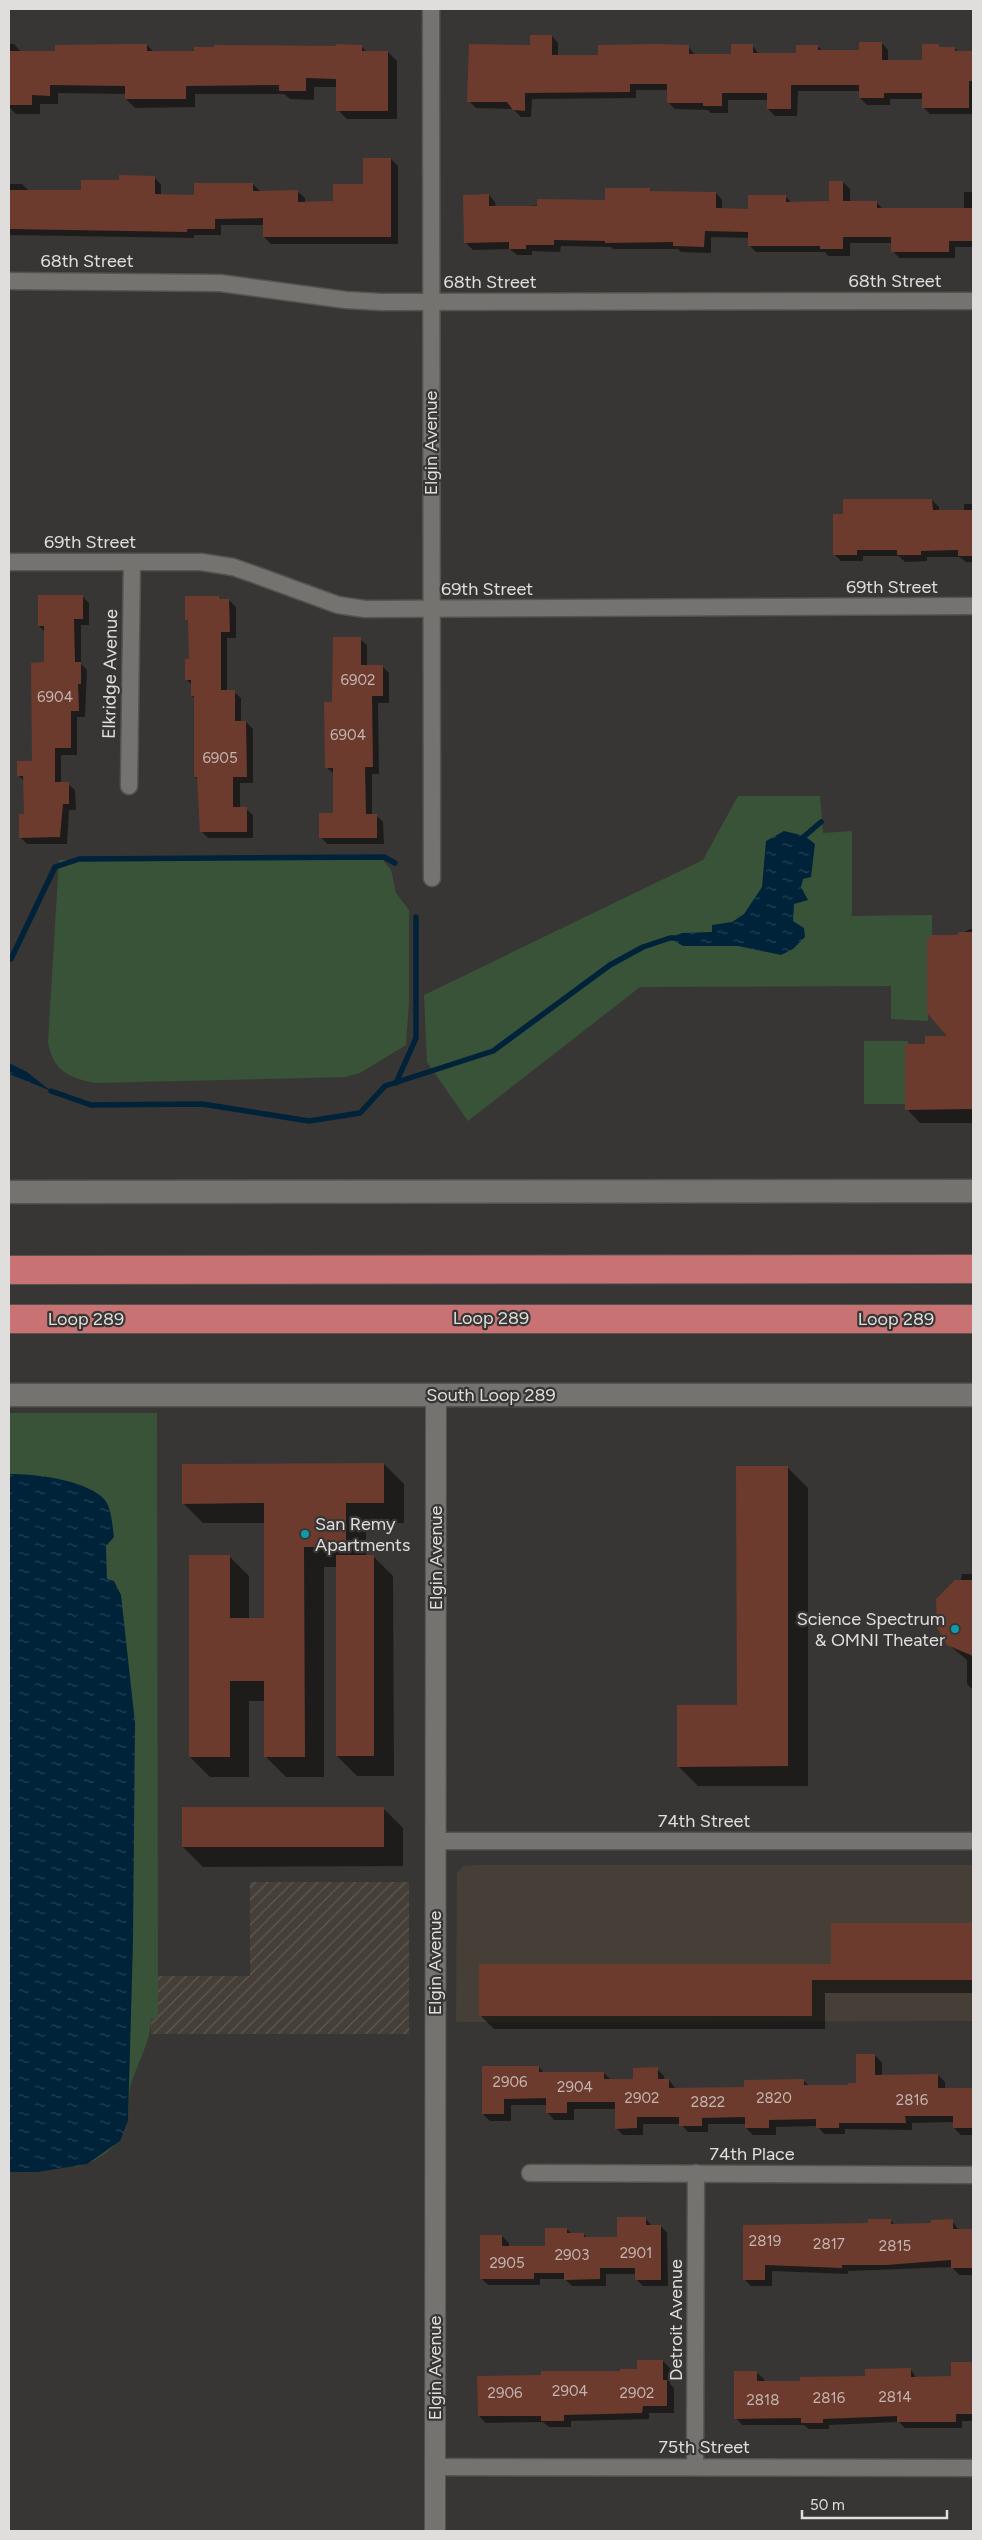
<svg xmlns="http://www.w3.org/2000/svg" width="982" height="2540" viewBox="0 0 982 2540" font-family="Figtree,sans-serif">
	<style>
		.built { fill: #453f38 }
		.industrial { fill: url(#industrial-furrows) }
		.green { fill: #395338 }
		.water { fill: url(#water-ripples) }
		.shadow { fill: #0007 }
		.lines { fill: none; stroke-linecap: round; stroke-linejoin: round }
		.stream { stroke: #00233a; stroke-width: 5.5 }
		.building { fill: #6c3b2d }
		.minor-casing { stroke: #555351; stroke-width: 19 }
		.tertiary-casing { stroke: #555351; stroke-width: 22 }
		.secondary-casing { stroke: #555351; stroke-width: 25 }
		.motorway-casing { stroke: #555351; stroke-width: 30 }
		.minor { stroke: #757370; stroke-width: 16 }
		.tertiary { stroke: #757370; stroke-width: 20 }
		.secondary { stroke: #757370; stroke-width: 22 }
		.motorway { stroke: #c97274; stroke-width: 28 }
		.culture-dot { fill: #0f9aa8; stroke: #383634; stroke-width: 2 }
		.labels { text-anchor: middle; stroke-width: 4.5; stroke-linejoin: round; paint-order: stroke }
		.number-label { font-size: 15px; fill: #c3b5b1 }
		.street-label { font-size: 18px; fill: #e0dedd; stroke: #383634 }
		.poi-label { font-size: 18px; fill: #e0dedd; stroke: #383634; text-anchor: start }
	</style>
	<defs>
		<pattern id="industrial-furrows" width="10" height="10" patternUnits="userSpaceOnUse" patternTransform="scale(1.25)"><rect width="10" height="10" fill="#453f38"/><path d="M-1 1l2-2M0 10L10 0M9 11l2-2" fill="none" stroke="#605a54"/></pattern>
		<pattern id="water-ripples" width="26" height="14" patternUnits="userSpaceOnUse" patternTransform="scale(1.25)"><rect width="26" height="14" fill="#00233a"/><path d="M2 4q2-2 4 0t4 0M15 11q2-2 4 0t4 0" fill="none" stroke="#254256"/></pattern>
	</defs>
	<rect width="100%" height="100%" fill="#383634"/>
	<polygon class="built" points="477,1865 973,1865 973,2021 456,2022 457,1873 464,1866"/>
	<polygon class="industrial" points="250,1882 409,1882 409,2034 151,2034 151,2018 158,2017 158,1976 250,1976"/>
	<g class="green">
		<polygon points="738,796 820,796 823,833 852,831 852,915 850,916 932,915 932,935 927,940 928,1021 891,1019 891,986 640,987 468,1121 427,1062 424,995 703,860"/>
		<path d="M 59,860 L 383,860 L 391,870 L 396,893 L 409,910 L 409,1002 L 406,1045 L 360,1073 L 345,1077 L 95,1083 C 69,1078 53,1071 48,1042 Z"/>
		<polygon points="864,1041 908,1041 908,1062 915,1104 864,1104"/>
		<path d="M 9,1413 L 157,1413 L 158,2018 L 151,2018 C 151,2042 138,2061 131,2084 C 128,2094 129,2107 128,2118 C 125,2144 98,2162 75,2167 L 74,2148 L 38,2148 L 38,2172 L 9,2172 Z"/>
	</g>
	<g class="water">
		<polygon points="784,831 805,836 815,844 811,877 803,879 801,887 808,900 794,904 793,921 804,928 805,937 793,949 781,955 738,946 683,946 670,938 682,933 712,932 712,925 732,922 744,914 762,887 766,841"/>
		<polygon points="9,1063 27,1072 51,1091 9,1074"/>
		<path d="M 9,1474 C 35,1474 81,1479 102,1497 C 112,1505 112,1525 114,1537 L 106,1546 L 107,1579 L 114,1581 L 121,1595 L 135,1723 L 133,1942 L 128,2121 L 120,2141 L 87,2164 L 38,2172 L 9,2172 Z"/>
	</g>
	<g class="shadow">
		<polygon points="552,36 558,43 558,56 599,56 688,46 695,55 732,55 752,45 759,54 797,54 817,46 823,51 860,51 882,43 888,50 888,61 924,61 924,46 955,48 958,52 973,52 973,114 930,114 923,107 923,99 890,99 890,105 867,105 860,98 860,91 798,91 797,116 775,116 768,109 768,100 728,100 728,113 711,113 708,110 675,109 668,102 668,90 636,90 636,98 532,99 531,117 521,117 513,109 476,108 469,101 531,46"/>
		<polygon points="9,44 14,44 21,52 56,52 147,45 154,52 361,46 367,52 388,52 397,61 397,119 347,119 338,110 338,87 314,87 314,100 290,99 284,94 195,94 195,107 135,108 126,99 126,94 58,93 58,104 40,104 40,114 16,114 9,107"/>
		<polygon points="391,159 398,166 398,244 271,244 264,237 264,225 221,225 221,235 194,235 194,238 9,235 9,184 22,184 29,191 82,191 120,182 155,178 161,185 161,195 195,196 253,184 260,191 298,192 305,198 305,203 335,202 364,185"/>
		<polygon points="843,182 850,189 850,202 876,202 883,209 964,209 964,192 973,192 973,247 955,247 955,258 899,258 893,251 893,243 850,243 850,256 828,256 825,252 756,252 749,245 749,238 711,237 711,253 681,252 678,249 613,249 611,247 561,246 560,252 532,251 532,255 517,255 510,249 473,250 466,243 489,195 495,202 496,208 606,201 650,190 652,192 716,193 722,200 722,210 749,210 786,197 792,203 830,202"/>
		<polygon points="932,500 939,507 939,512 964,512 964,504 973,504 973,562 966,562 960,557 927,557 927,561 905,562 899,556 863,556 863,561 841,561 835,555"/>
		<polygon points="82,596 89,603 89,625 81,625 81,664 87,670 85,717 77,717 77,755 61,755 61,784 68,784 75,790 76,810 69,810 67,844 27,844 21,838 25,815 24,781 19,776 34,762 46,664 45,632 39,626"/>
		<polygon points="219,597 222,600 229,600 236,607 236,638 227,638 227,692 234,692 241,698 241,722 246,722 253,729 253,783 240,783 240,809 246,809 253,815 253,838 208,838 201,831 198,780 195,777 195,698 192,696 192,685 186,679 190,660 190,622 186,619"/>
		<polygon points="360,639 367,645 367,666 382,666 389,673 389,703 378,703 379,774 372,774 372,815 376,815 383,822 384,844 327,844 321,837 334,814 334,774 326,767 334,703"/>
		<polygon points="970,929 973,929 973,1123 920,1123 907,1109 926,1045 949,1037 957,936"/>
		<polygon points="384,1464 404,1484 404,1523 366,1523 366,1556 373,1556 393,1576 394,1776 357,1776 337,1756 337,1567 324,1567 324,1777 286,1777 266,1757 266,1701 249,1701 249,1777 210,1777 190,1757 229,1556 249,1576 249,1619 265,1619 265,1523 203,1523 183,1503"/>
		<polygon points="788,1468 808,1488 808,1786 698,1786 678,1766 738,1706"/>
		<polygon points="962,1574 973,1574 973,1690 967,1684 967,1660 948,1644"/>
		<polygon points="383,1808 403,1828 403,1866 203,1867 183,1847"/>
		<polygon points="832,1924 973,1924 973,1993 825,1993 825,2029 494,2029 480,2015 832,1965"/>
		<polygon points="875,2055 882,2063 882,2076 938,2075 945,2082 945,2089 973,2089 973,2135 961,2135 954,2128 954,2122 912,2123 912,2130 845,2129 845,2134 824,2134 817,2126 776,2127 776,2135 753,2135 746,2128 746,2124 708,2124 708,2132 688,2132 681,2124 643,2124 643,2135 623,2135 616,2128 616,2109 574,2109 574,2120 554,2120 547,2112 547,2105 511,2105 511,2121 490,2121 483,2114 539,2067 545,2074 604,2073 611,2080 635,2080 657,2069 664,2076 664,2080 669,2080 676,2089 745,2088 803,2080 809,2086 849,2086 857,2084"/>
		<polygon points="645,2218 652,2226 661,2226 667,2233 668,2286 643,2286 636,2279 636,2274 606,2274 606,2286 572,2286 565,2279 540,2279 540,2285 488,2285 481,2278 502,2236 509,2243 509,2248 546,2248 567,2229 572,2234 583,2234 588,2238 618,2238"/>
		<polygon points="890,2220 895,2225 933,2224 952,2221 959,2230 973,2230 973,2275 959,2275 952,2267 848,2271 848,2274 772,2271 772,2286 751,2286 744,2279 744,2226 870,2224"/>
		<polygon points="663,2361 670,2368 670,2384 674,2388 674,2413 649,2413 649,2419 571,2421 571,2427 549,2427 543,2422 486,2423 479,2416"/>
		<polygon points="952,2364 973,2364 973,2421 962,2421 962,2428 905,2428 899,2422 829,2425 829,2429 809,2429 804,2425 742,2425 736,2418 757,2373 764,2379 764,2383 802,2383 867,2378 911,2370 917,2379 952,2378"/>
	</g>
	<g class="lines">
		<g class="stream">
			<polyline points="800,840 821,822"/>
			<polyline points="11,959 55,867 79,859 384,857 395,863"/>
			<polyline points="396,1083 416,1038 416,917"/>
			<polyline points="51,1091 91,1105 202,1104 309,1121 360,1113 385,1086 493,1051 610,965 643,947 670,938 678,938"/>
		</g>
	</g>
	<g class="building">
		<polygon points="530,35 552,35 552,55 598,55 598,45 656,44 689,45 689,54 731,54 731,44 753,44 753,53 796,53 796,45 818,45 818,50 859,50 859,42 882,42 882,60 922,60 922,44 939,44 939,47 955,47 955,51 973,51 973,81 969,81 969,108 922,108 922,93 884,93 884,98 859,98 859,85 791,85 791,109 767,109 767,93 722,93 722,106 703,106 703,103 667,103 667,84 630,84 630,92 525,93 525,111 513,110 507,102 467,102 469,44 530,45"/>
		<polygon points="125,44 147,44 147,51 194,51 194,47 214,47 214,45 336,46 336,44 362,45 362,51 388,51 388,111 336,111 336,79 306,78 306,91 279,91 279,85 186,86 186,99 125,99 125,86 50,85 50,96 32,95 32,105 9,105 9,51 55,51 55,45"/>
		<polygon points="363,158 391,158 391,237 263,237 263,218 215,219 215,229 187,229 187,232 9,229 9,190 81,190 81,180 119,180 119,175 155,176 155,194 194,195 194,183 253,183 253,191 298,190 298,202 333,201 333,184 363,184"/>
		<polygon points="829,181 843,181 843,201 877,201 877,208 973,208 973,241 949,241 949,252 891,252 891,237 843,237 843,249 820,249 820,246 748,246 748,232 705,231 704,247 673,246 673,242 605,243 605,241 554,240 554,245 526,245 526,249 509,249 509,242 464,243 463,195 489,194 489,206 537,206 537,199 605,200 605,188 650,188 650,191 716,192 716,208 748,209 748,195 786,195 786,202 829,201"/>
		<polygon points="843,499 932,499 933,510 973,510 973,556 958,556 958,550 921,551 921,555 897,555 897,550 857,550 857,555 833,555 833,514 843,514"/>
		<polygon points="38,595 83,595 83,619 74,619 75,662 81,662 81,684 78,684 79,711 71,711 71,748 55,748 55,782 69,782 69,804 63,804 60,837 19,838 19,814 24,814 23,776 17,776 17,761 32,761 31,663 44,662 44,626 38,626"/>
		<polygon points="185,596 219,596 220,599 229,599 230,632 221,632 221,690 235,690 235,721 246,721 247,777 233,777 233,807 247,807 247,832 200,832 197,777 194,777 194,696 191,696 191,680 185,680 185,659 189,659 188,620 185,620"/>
		<polygon points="333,637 361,637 361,665 383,665 383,696 372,696 373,767 365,767 366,814 377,814 377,838 319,838 319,813 333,813 333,768 325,768 324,702 332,702"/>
		<polygon points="959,932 973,932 973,1109 905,1110 905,1044 925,1044 925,1036 947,1036 927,1013 927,940 932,935 957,935"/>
		<polygon points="384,1463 384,1503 346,1503 346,1547 304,1547 305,1757 264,1757 264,1681 230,1681 230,1757 189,1757 189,1555 230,1555 230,1618 264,1618 264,1503 182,1504 182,1464"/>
		<polygon points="736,1466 788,1466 788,1766 677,1767 677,1705 737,1705"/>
		<rect x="336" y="1555" width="38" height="201"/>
		<polygon points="955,1580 973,1580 973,1656 947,1645 937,1628 936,1599"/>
		<rect x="182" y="1807" width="202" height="40"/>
		<polygon points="831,1923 973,1923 973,1980 812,1980 812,2016 479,2016 479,1964 831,1964"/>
		<polygon points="856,2054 875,2054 875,2075 938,2074 938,2088 973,2088 973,2128 953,2128 953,2116 905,2116 906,2123 839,2123 839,2128 816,2128 816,2119 769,2120 769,2128 745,2128 745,2117 702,2118 702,2126 679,2126 679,2117 637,2117 637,2128 615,2129 615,2102 567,2102 567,2113 546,2113 546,2098 504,2099 504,2114 482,2114 482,2066 539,2066 539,2072 604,2072 604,2079 633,2079 633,2068 658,2067 658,2079 669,2079 669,2088 744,2087 744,2080 804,2079 804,2085 848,2085 848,2083 856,2083"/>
		<polygon points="617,2217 646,2217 646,2225 661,2225 661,2280 635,2280 635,2268 600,2268 600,2279 564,2280 564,2273 534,2273 534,2279 480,2279 480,2235 502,2235 502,2246 545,2246 545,2228 567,2228 567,2233 584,2233 584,2237 617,2237"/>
		<polygon points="868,2219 891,2219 891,2224 931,2223 931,2220 953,2219 953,2229 973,2229 973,2268 951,2268 951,2260 886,2265 842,2265 842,2268 765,2265 765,2280 743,2280 743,2225 868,2223"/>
		<polygon points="637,2360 663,2360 663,2380 667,2380 667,2406 643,2406 642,2413 564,2415 564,2421 541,2421 541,2416 478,2416 477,2376 541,2375 541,2371 620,2371 620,2369 637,2369"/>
		<polygon points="951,2362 973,2362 973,2414 956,2414 956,2422 897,2422 897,2416 823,2419 823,2423 801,2423 801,2418 734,2419 734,2371 757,2371 757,2381 800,2381 800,2377 865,2376 865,2369 911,2368 911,2377 951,2376"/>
	</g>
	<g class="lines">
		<defs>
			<g id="minor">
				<polyline points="431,9 432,878"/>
				<polyline points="9,281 220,283 346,300 381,302 973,301"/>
				<polyline points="9,562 201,562 233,567 256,575 338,605 365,609 973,606"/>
				<polyline points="129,786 132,562"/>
				<polyline points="435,1841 973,1841"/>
				<polyline points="530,2173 973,2175"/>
				<polyline points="435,2467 973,2468"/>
				<polyline points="695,2467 696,2173"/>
			</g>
			<polyline id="tertiary" points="435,2531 436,1395"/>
			<g id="secondary">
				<polyline points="9,1192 973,1191"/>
				<polyline points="9,1395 973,1395"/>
			</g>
			<g id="motorway">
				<polyline points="9,1270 973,1269"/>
				<polyline points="9,1319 973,1319"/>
			</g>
		</defs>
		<use href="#minor" class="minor-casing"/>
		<use href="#tertiary" class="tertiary-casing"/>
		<use href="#secondary" class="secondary-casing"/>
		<use href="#motorway" class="motorway-casing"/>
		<use href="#minor" class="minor"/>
		<use href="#tertiary" class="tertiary"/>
		<use href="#secondary" class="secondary"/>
		<use href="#motorway" class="motorway"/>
	</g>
	<g class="culture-dot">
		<circle cx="305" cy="1534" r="5"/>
		<circle cx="955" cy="1629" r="5"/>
	</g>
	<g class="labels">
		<g class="number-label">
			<text x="358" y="685">6902</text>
			<text x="55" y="702">6904</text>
			<text x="348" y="740">6904</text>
			<text x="220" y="763">6905</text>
			<text x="510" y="2087">2906</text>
			<text x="575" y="2092">2904</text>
			<text x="642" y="2103">2902</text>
			<text x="774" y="2103">2820</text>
			<text x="912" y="2105">2816</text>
			<text x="708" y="2107">2822</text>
			<text x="765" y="2246">2819</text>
			<text x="829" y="2249">2817</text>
			<text x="895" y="2251">2815</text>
			<text x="636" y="2258">2901</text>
			<text x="572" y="2260">2903</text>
			<text x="507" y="2268">2905</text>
			<text x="570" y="2396">2904</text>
			<text x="505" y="2398">2906</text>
			<text x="637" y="2398">2902</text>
			<text x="895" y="2402">2814</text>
			<text x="829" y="2403">2816</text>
			<text x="763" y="2405">2818</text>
		</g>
		<g class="street-label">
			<text x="87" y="267">68th Street</text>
			<text x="895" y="287">68th Street</text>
			<text x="490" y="288">68th Street</text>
			<text transform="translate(431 443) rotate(-90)" y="6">Elgin Avenue</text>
			<text x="90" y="548">69th Street</text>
			<text x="892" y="593">69th Street</text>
			<text x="487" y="595">69th Street</text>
			<text transform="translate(110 674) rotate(-89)" y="6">Elkridge Avenue</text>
			<text x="491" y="1324">Loop 289</text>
			<text x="86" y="1325">Loop 289</text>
			<text x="896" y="1325">Loop 289</text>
			<text x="491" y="1401">South Loop 289</text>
			<text transform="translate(436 1558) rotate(-90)" y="6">Elgin Avenue</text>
			<text x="704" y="1827">74th Street</text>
			<text transform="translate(435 1963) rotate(-90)" y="6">Elgin Avenue</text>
			<text x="752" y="2160">74th Place</text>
			<text transform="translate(676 2320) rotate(-90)" y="6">Detroit Avenue</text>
			<text transform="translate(435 2368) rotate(-90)" y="6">Elgin Avenue</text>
			<text x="704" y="2453">75th Street</text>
		</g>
		<g class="poi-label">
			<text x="315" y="1530">San Remy<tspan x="315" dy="21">Apartments</tspan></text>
			<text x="945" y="1625" text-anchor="end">Science Spectrum<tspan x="945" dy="21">&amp; OMNI Theater</tspan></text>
		</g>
	</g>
	<rect width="982" height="2540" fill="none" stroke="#e0dedd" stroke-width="20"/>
	<path d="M802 2510v8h145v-8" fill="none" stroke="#e0dedd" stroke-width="2.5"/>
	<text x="810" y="2510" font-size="15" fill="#e0dedd" stroke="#383634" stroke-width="4" paint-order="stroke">50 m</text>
</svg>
